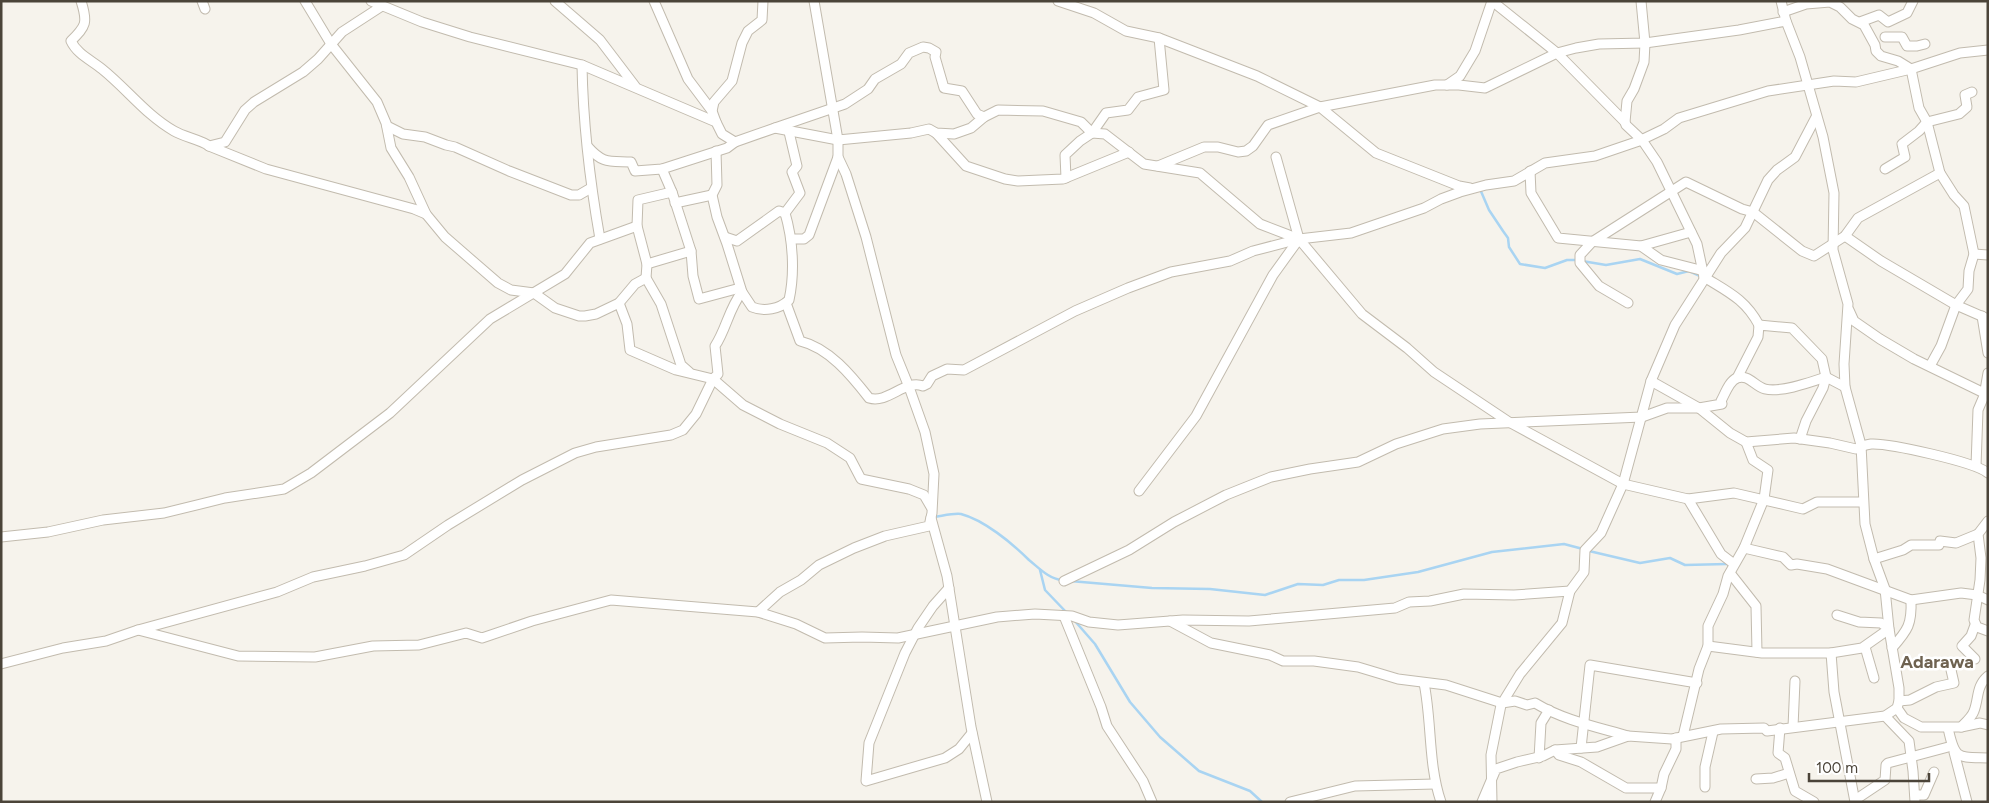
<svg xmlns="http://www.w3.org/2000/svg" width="1989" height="803" viewBox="0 0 1989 803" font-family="Figtree,sans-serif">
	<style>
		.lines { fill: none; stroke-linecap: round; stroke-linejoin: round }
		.stream { stroke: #a9d4f2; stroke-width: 2.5 }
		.street-casing { stroke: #c2bbae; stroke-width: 11 }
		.street { stroke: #fff; stroke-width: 9 }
		.labels { text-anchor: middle; stroke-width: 5; stroke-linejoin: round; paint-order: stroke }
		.quarter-label { font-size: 18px; font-weight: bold; fill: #6e6250; stroke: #fff }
	</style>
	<rect width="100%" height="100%" fill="#f6f3ec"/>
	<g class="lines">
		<g class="stream">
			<polyline points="1480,189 1489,210 1503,231 1508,238 1509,247 1520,264 1545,268 1567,260 1577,260"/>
			<polyline points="1582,261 1606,265 1640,259 1677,274 1689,271 1700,276"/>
			<path d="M 934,517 C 942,516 953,513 961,514 C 984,520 1012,543 1029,560 C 1039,568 1049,579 1062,580"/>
			<polyline points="1589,551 1640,563 1670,558 1685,565 1727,564"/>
			<polyline points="1040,570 1045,590 1068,614"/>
			<polyline points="1070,581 1152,588 1210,589 1265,595 1298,584 1323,585 1339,580 1364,580 1418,572 1492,552 1564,544 1583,549"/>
			<polyline points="1074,620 1095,644 1130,702 1160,737 1199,771 1250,791 1262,802"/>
		</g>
		<defs>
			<g id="street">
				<path d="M 81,1 C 88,23 86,26 71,41 C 77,54 91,60 102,69 C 127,89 146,115 174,131 C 184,137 202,140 209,146 L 225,142 L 245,110 L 254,102 L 303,72 L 318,59 L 342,32 L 382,6"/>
				<polyline points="202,1 205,9"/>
				<polyline points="305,1 331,44 377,102 386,123 391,148 409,177 426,214 445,237 498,283 511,290 534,293 555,308 579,316 585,316 596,314 619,303 635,284 646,278"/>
				<polyline points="371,1 422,22 470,37 582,65 716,122 722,134 735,142 775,128 838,140 911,133 929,129 936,133 954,134 971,128 984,117 998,110 1043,111 1081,122 1092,133 1105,134 1144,164 1200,173 1260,224 1299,239 1362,314 1407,348 1434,372 1509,422 1623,484 1688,499 1734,493 1803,509 1817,502 1863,502"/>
				<polyline points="555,1 600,40 635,86"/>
				<polyline points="654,1 688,79 712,111"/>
				<polyline points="1058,1 1094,13 1126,31 1159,38 1257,76 1320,107 1376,153 1459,186 1470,188"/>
				<polyline points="1492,1 1557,53 1625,122"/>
				<polyline points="1641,1 1645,43 1644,62 1634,89 1627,101 1625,122 1626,125 1642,140 1657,162 1697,244 1704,277"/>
				<polyline points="1783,12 1806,4 1830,2 1840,7 1852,19 1864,25 1875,45 1876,51 1881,56 1898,61 1911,69 1919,108 1927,122 1940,173 1954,195 1964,206 1974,254 1969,271 1968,289 1956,305 1941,346 1930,366"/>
				<polyline points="1860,22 1879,15 1888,22 1907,13 1913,1"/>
				<polyline points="1885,37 1902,37 1907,46 1917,46 1925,44"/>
				<path d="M 582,65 C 583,124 590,182 600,239"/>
				<polyline points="1447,85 1460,76 1475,51 1492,1"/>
				<polyline points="716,122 712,111 714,102 732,81 742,43 748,31 762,20 763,1"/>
				<polyline points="387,126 403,134 425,137 446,145 455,147 509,171 571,195 579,195 591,188"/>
				<polyline points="775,128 845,104 868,89 875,79 901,64 909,53 923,47 929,48 936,52 935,57 944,88 962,91 977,114 984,117"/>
				<polyline points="936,133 966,166 1005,179 1018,181 1063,179 1129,152"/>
				<polyline points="209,146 266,169 414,209 426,214"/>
				<path d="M 588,147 C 603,164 609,161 631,162 L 635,171 L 662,169 L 727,148 L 735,142"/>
				<polyline points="1158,166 1204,147 1218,147 1238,152 1246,151 1253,146 1268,125 1320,107 1435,85 1459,85 1485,88 1557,53 1576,48 1599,44 1645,43 1739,30 1786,21"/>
				<polyline points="662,169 672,192 691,251 693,276 699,299 740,288"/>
				<polyline points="1885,169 1905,157 1902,144 1919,131 1927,122 1959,114 1967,107 1965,95 1972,92"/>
				<polyline points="1530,171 1531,193 1558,238 1641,246 1661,260 1704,271"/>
				<polyline points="1066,178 1065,155 1080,141 1092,133 1106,113 1128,110 1138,97 1164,90 1159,38"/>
				<polyline points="672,192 638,200 637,226 647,264 646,278 661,304 681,365 689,372"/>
				<polyline points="675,203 712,195"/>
				<polyline points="1845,236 1881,261 1956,305 1988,319"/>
				<polyline points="725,237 737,241 779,211 785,213"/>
				<polyline points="791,239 804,239 809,235 838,157"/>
				<polyline points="1641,246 1691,232"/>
				<polyline points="1974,254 1988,255"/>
				<polyline points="647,264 691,251"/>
				<path d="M 1704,277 C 1728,292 1745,299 1759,325"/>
				<path d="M 742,292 L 752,307 C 764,312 780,309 789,300 C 795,273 793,240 785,213 L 800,193 L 792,172 L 797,166 L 789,132"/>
				<polyline points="619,303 627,324 630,350 676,370 713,379 743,405 780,424 827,443 850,458 861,479 909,489 924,495 931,507"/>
				<path d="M 786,303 L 800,341 C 829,348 851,375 869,398 C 888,404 905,379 923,386 L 927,384 L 932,376 L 947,369 L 964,370 L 1075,311 L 1128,288 L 1171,272 L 1230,261 L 1253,251 L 1299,239 L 1351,233 L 1424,208 L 1441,199 L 1460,192 L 1486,185 L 1514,181 L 1545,163 L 1595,156 L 1639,141 L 1664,129 L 1679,118 L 1768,91 L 1834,81 L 1856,82 L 1911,69 L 1960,53 L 1988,50"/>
				<polyline points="1628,303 1599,286 1580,263 1580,255 1592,242 1686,182 1742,209 1753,212 1802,251 1814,256 1845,236 1858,218 1940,173"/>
				<polyline points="1849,310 1854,321 1880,339 1914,359 1984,393"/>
				<polyline points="1982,316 1988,353"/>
				<polyline points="1737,378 1758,337 1759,325 1792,328 1822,359 1826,377 1823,388 1806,421 1800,439"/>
				<path d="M 1651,381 L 1699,408 L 1730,433 L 1746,442 L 1794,438 L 1830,443 L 1856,449 C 1861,446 1865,445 1871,444 C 1889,443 1975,462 1988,473"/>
				<polyline points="1976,466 1978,410 1984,396 1988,373"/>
				<polyline points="1139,491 1196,416 1273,275 1299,239 1276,157"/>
				<polyline points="1688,499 1721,554 1734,564"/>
				<polyline points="931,518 947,576 971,727 987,802"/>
				<polyline points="1988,521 1978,534 1981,558 1980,580 1974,620 1977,627 1988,631"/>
				<polyline points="1,537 48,532 103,520 164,513 225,498 284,489 311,473 390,413 490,319 565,274 590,243 637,226"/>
				<polyline points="1744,548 1783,557 1791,565 1797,564 1827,569 1911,600 1961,593 1977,595 1988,600"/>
				<polyline points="1874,559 1903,550 1911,545 1939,545 1940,541 1956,543 1978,534"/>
				<polyline points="1730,573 1756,606 1757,652"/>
				<path d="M 1064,581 L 1129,550 L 1174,522 L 1226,495 L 1271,477 L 1310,469 L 1358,462 L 1396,444 L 1443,429 L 1480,424 L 1642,417 L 1667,408 L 1699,408 L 1722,404 L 1721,401 C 1725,394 1729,381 1737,378 C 1749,374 1754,386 1765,389 C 1781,393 1811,382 1826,377 L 1845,387"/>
				<polyline points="949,588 933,606 918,628 905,653 869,743 866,781 945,758 959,749 972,733"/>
				<polyline points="758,612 780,592 801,580 819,565 854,548 885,536 929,526 932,513 934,474 925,432 909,387 896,355 866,237 846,174 838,157 838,140 814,1"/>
				<polyline points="1064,616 1101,707 1107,726 1143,781 1152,802"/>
				<path d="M 1170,621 L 1211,643 L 1270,655 L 1283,661 L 1314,661 L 1358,667 L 1398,679 L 1446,685 L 1502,703 L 1515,701 L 1527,705 L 1535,703 C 1563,720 1597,727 1628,736"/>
				<polyline points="138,630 238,656 315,657 373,646 419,645 466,633 482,638 532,621 611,600 758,612 796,624 825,638 862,637 898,638 997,617 1035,614 1072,616 1089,622 1118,625 1183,620 1249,621 1395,608 1409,602 1430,601 1464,594 1514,595 1570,591"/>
				<polyline points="1708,646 1762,653 1831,653 1862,648 1889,629 1881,623 1859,622 1837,615"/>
				<polyline points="1865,647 1874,678"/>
				<path d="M 1892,648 C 1908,630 1912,624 1911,600"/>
				<polyline points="1831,653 1834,692 1855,802"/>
				<polyline points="1975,659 1962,646 1971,636 1975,625"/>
				<path d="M 1,664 L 63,648 L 106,641 L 138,630 L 277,592 L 313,577 L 365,566 L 404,555 L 448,525 L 522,480 L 575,453 L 596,447 L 671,435 L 683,430 L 696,414 L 713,379 L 718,374 L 715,346 C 726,330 729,308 742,292 L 727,244 L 717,217 L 712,195 L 717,185 L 716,151"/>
				<path d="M 1424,683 C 1432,722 1428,764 1441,802"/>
				<polyline points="1899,701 1910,700 1936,687 1954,683 1951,670"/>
				<path d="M 1897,708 L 1904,718 L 1921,727 L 1961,727 C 1966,722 1972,717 1974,711 C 1979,698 1976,686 1988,676"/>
				<polyline points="1885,716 1909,741 1913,771 1915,802"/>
				<polyline points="1793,727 1795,681"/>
				<polyline points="1961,727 1980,723 1988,725"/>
				<polyline points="1780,728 1778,753 1785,758 1795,791 1814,802"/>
				<path d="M 1948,728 C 1955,760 1957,757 1988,758"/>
				<polyline points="1683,736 1699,669 1708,646 1708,626 1723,594 1728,576 1744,548 1764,499 1768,470 1753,460 1746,442"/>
				<polyline points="1581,748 1590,665 1697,683"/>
				<polyline points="1555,750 1559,755 1581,762 1626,788 1661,788"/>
				<polyline points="1954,752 1967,802"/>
				<polyline points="1539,758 1541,723 1549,710"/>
				<polyline points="1756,779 1773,778 1789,773"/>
				<polyline points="1705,787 1705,767 1713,732"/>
				<polyline points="1915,795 1924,795 1934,772"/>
				<polyline points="1855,800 1885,780 1886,765 1888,763 1952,746"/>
				<polyline points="1290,802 1355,786 1435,784"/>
				<polyline points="1482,802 1496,769 1517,762 1543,756 1555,750 1597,747 1628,736 1672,739 1721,729 1764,728 1767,731 1885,716 1897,708 1899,701 1899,688 1889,629 1885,589 1874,559 1865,524 1861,445 1845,387 1844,364 1848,304 1833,250 1834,193 1823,137 1800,57 1786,21 1781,1"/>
				<polyline points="1492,802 1491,755 1501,705 1520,674 1562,623 1570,591 1584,572 1585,550 1601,533 1623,484 1651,381 1675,325 1721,253 1745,228 1768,180 1777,170 1795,157 1816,117"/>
				<polyline points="1655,802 1661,788 1664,774 1676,749 1676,738"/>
			</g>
		</defs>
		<use href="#street" class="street-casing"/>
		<use href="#street" class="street"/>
	</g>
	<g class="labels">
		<g class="quarter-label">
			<text x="1937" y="668">Adarawa</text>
		</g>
	</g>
	<rect width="1989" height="803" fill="none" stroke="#4b4439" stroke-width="5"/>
	<path d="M1809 773v8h120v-8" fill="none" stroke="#4b4439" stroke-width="2.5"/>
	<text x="1816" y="773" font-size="15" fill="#4b4439" stroke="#ffffff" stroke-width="4" paint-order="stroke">100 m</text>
</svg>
